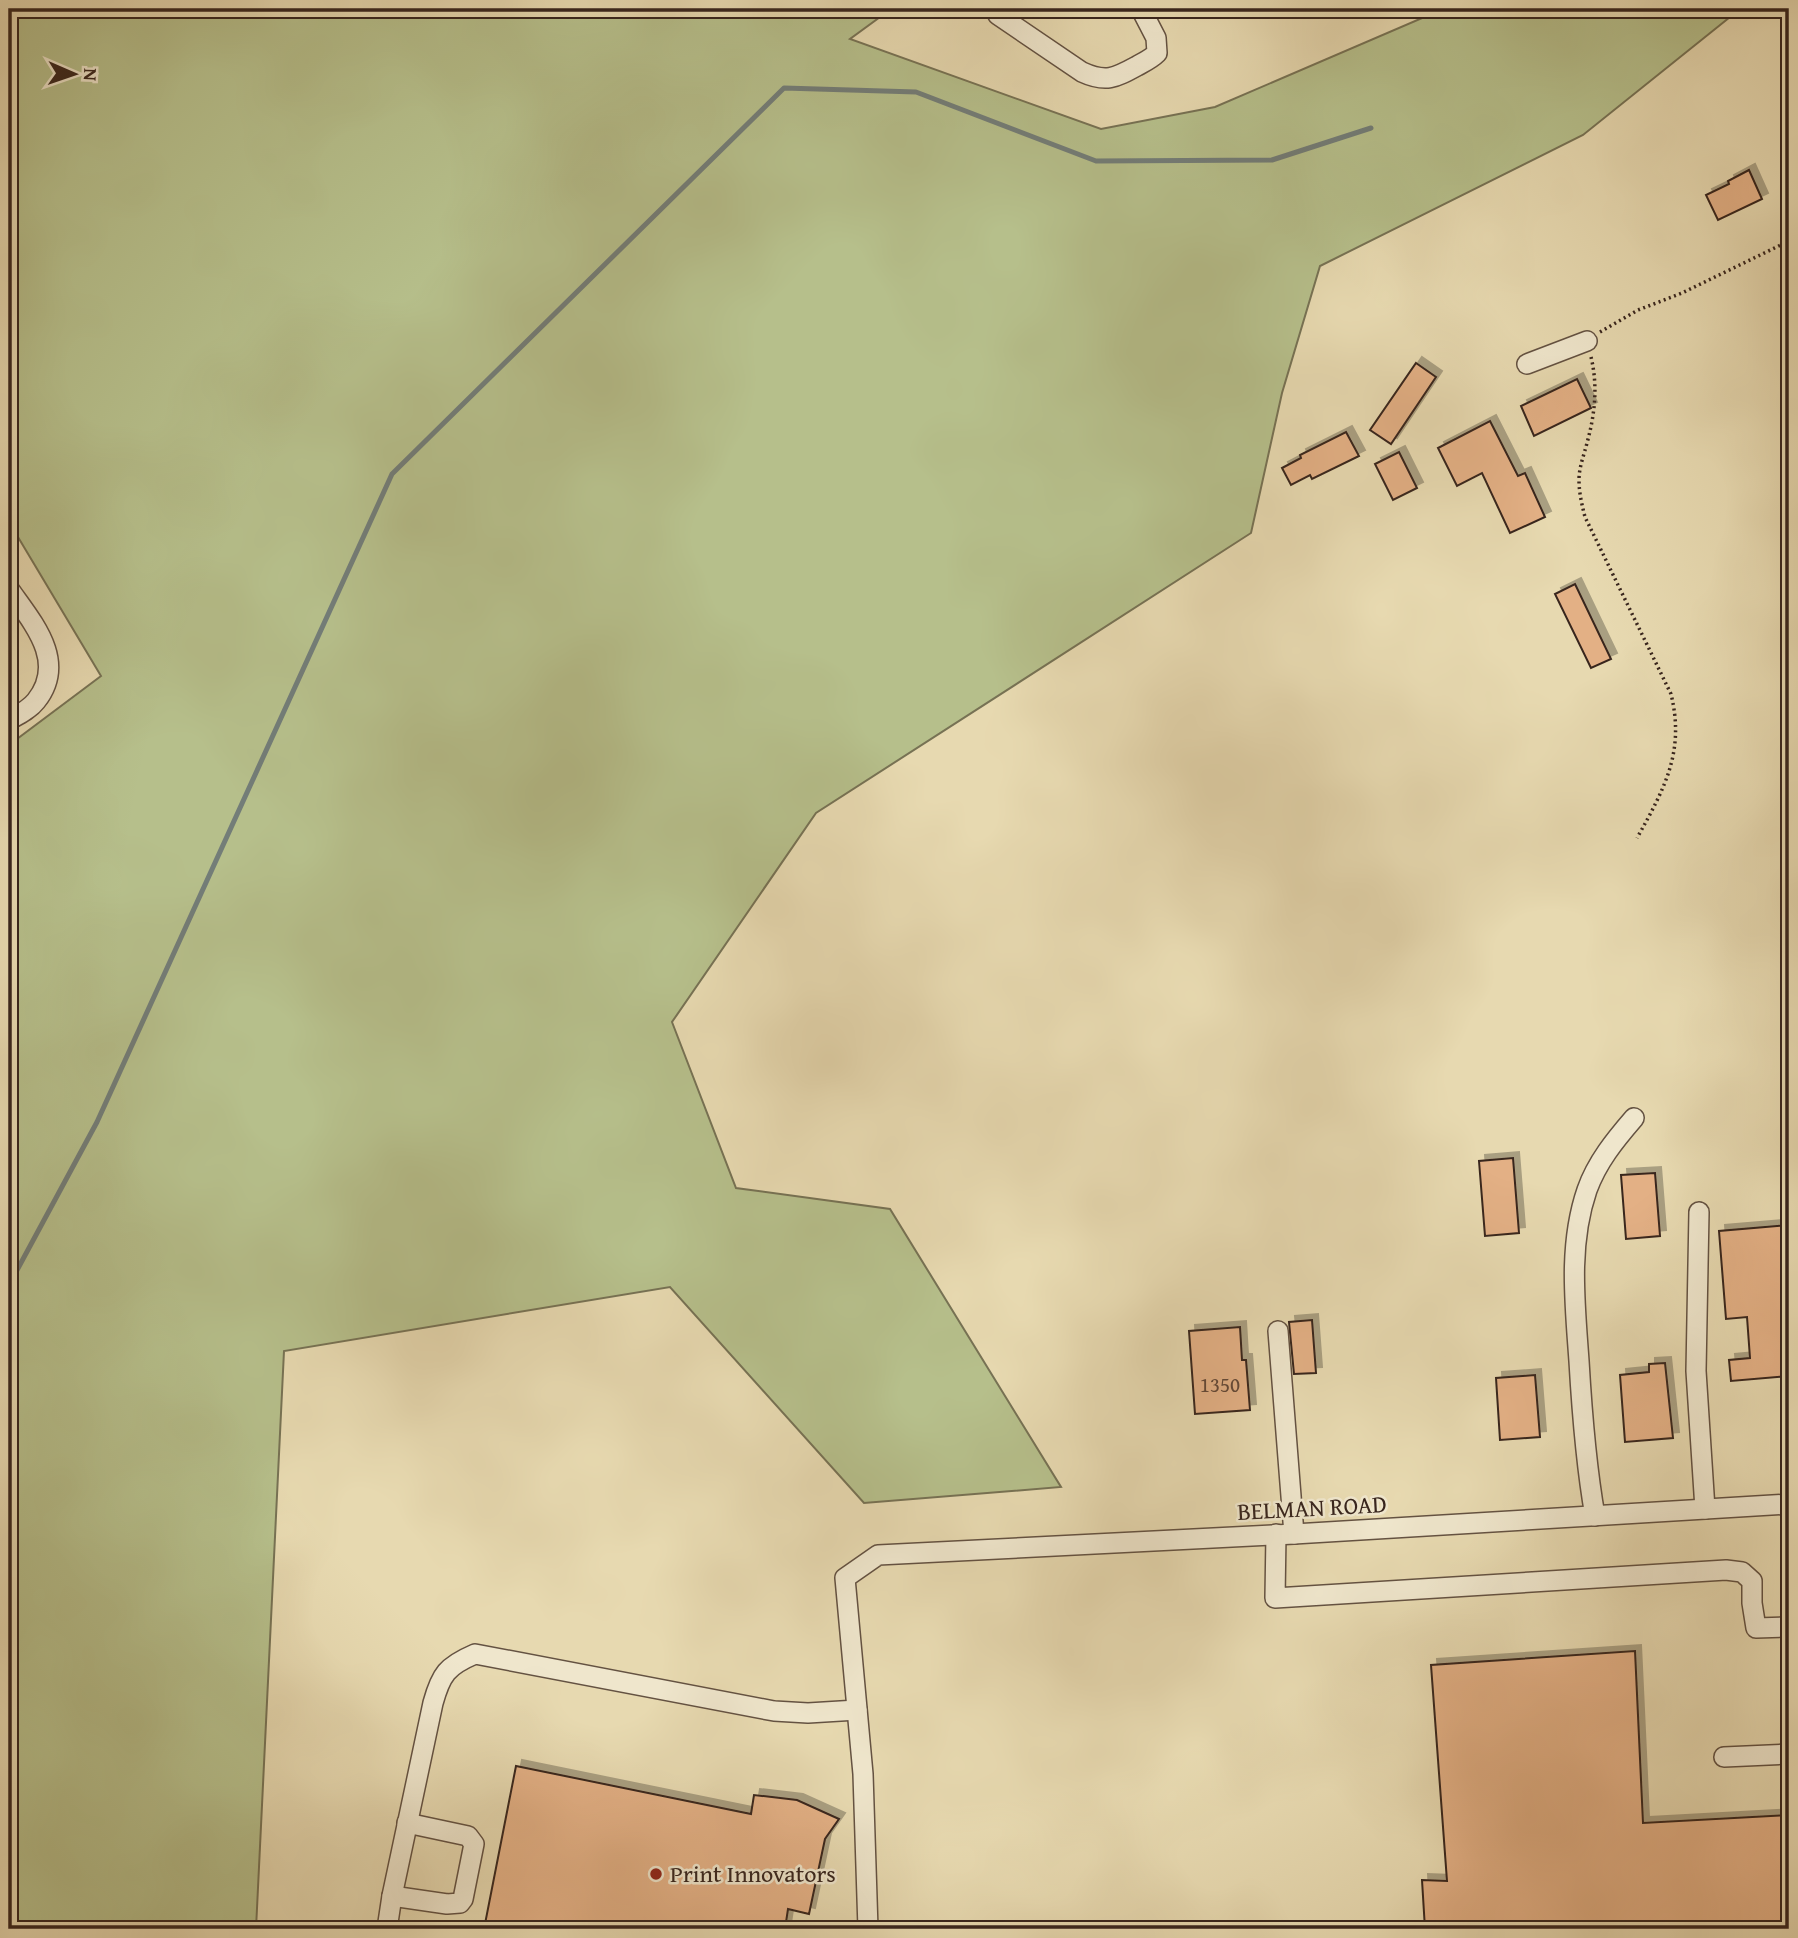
<svg xmlns="http://www.w3.org/2000/svg" width="1798" height="1938" viewBox="0 0 1798 1938" font-family="'Gentium Book Plus',serif">
	<style>
		.green { fill: #b6bf8b; stroke: #777254; stroke-width: 2 }
		.lines { fill: none; stroke-linecap: round; stroke-linejoin: round }
		.stream { stroke: #737d78; stroke-width: 5 }
		.building { fill: #e3b085; stroke: #38251d; stroke-width: 2; filter: url(#shadow) }
		.minor-casing { stroke: #645242; stroke-width: 22 }
		.path { stroke: #38251d; stroke-width: 3.5; stroke-dasharray: 2 3.5; stroke-linecap: butt }
		.minor { stroke: #efe6cc; stroke-width: 19 }
		.poi-dot { fill: #8f2418; stroke: #efe6cc; stroke-width: 2.5 }
		.labels { text-anchor: middle; stroke-width: 5; stroke-linejoin: round; paint-order: stroke }
		.number-label { font-size: 21px; fill: #634837 }
		.street-label { font-size: 24px; fill: #38251d; stroke: #efe6cc }
		.poi-label { font-size: 24px; fill: #38251d; stroke: #efe6cc; text-anchor: start }
	</style>
	<defs>
		<filter id="shadow"><feDropShadow dx="6" dy="-6" stdDeviation="0" flood-color="#0004"/></filter>
	</defs>
	<rect width="100%" height="100%" fill="#e7d9b0"/>
	<filter id="stains"><feTurbulence type="fractalNoise" baseFrequency=".00286" numOctaves="4"/><feColorMatrix values="0 0 0 0 .2 0 0 0 0 .09 0 0 0 0 .02 0 0 0 .5 -.17"/></filter>
	<radialGradient id="worn" r=".72"><stop offset=".6" stop-color="#630" stop-opacity="0"/><stop offset="1" stop-color="#630" stop-opacity=".3"/></radialGradient>
	<polygon class="green" points="9,9 891,9 850,39 1101,129 1215,107 1443,9 1740,9 1583,135 1320,266 1282,393 1251,533 816,813 672,1022 736,1188 890,1209 1061,1487 864,1503 670,1287 284,1351 256,1929 9,1929 9,745 101,676 9,522"/>
	<g class="lines">
		<polyline class="stream" points="9,1285 97,1122 392,474 784,88 916,92 1096,161 1272,160 1371,128"/>
	</g>
	<g class="building">
		<polygon points="1749,170 1762,199 1718,220 1706,195 1729,184 1728,181"/>
		<polygon points="1416,363 1436,377 1391,444 1370,430"/>
		<polygon points="1577,379 1591,408 1534,436 1521,406"/>
		<polygon points="1490,421 1518,476 1525,473 1545,517 1510,533 1482,473 1457,486 1438,448"/>
		<polygon points="1346,432 1359,456 1312,479 1310,475 1291,485 1282,468 1301,458 1300,455"/>
		<polygon points="1399,452 1417,488 1393,500 1375,464"/>
		<polygon points="1575,584 1611,659 1591,668 1555,594"/>
		<polygon points="1513,1158 1519,1233 1485,1236 1479,1161"/>
		<polygon points="1655,1173 1660,1236 1626,1239 1621,1175"/>
		<polygon points="1789,1225 1789,1376 1731,1381 1729,1360 1750,1358 1747,1317 1726,1319 1719,1231"/>
		<polygon points="1312,1320 1316,1373 1294,1374 1289,1322"/>
		<polygon points="1240,1327 1242,1360 1246,1360 1250,1410 1195,1414 1189,1331"/>
		<polygon points="1665,1363 1673,1438 1625,1442 1620,1375 1649,1372 1649,1364"/>
		<polygon points="1535,1375 1540,1437 1500,1440 1496,1378"/>
		<polygon points="1635,1651 1643,1823 1789,1815 1789,1929 1425,1929 1422,1880 1447,1881 1431,1665"/>
		<polygon points="516,1766 751,1814 754,1795 797,1800 839,1819 825,1839 809,1914 788,1909 785,1929 484,1929"/>
	</g>
	<g class="lines">
		<defs>
			<g id="minor">
				<path d="M 995,9 L 998,15 L 1082,72 C 1106,83 1115,78 1137,66 C 1144,62 1151,59 1157,53 L 1156,38 L 1141,9"/>
				<polyline points="1527,364 1587,341"/>
				<path d="M 9,589 C 32,622 68,661 36,701 C 29,710 18,715 9,720"/>
				<polyline points="1699,1212 1696,1371 1705,1509"/>
				<polyline points="1278,1331 1294,1534"/>
				<path d="M 1595,1516 C 1586,1465 1582,1413 1579,1361 C 1575,1304 1568,1245 1587,1190 C 1597,1162 1615,1140 1634,1118"/>
				<polyline points="1276,1534 1275,1598 1726,1570 1742,1572 1752,1581 1752,1603 1756,1628 1789,1627"/>
				<polyline points="1724,1757 1789,1754"/>
				<polyline points="392,1896 447,1904 460,1903 463,1899 474,1844 468,1836 407,1823"/>
				<path d="M 387,1929 L 392,1896 L 433,1703 C 441,1674 447,1666 475,1654 L 774,1711 L 808,1713 L 857,1710"/>
				<polyline points="868,1929 863,1774 845,1578 878,1555 1294,1534 1789,1504"/>
			</g>
		</defs>
		<use href="#minor" class="minor-casing"/>
		<g class="path">
			<polyline points="1600,332 1638,310 1682,293 1789,241"/>
			<path d="M 1591,357 C 1598,386 1595,414 1587,443 C 1584,455 1579,467 1579,480 C 1579,493 1582,505 1585,517 L 1671,694 C 1685,751 1665,788 1637,838"/>
		</g>
		<use href="#minor" class="minor"/>
	</g>
	<circle class="poi-dot" cx="656" cy="1874" r="7"/>
	<g class="labels">
		<g class="number-label">
			<text x="1220" y="1392">1350</text>
		</g>
		<g class="street-label">
			<text transform="translate(1312 1508) rotate(-3)" y="8">BELMAN ROAD</text>
		</g>
		<g class="poi-label">
			<text x="670" y="1882">Print Innovators</text>
		</g>
	</g>
	<rect width="1798" height="1938" fill="none" stroke="#e7d9b0" stroke-width="35"/>
	<rect x="10" y="10" width="1777" height="1917" fill="none" stroke="#38251d" stroke-width="3.5"/>
	<rect x="18" y="18" width="1763" height="1903" fill="none" stroke="#38251d" stroke-width="2"/>
	<g transform="translate(74 74) rotate(92)" stroke="#efe6cc" stroke-width="5" paint-order="stroke">
	<path d="M0-5L12 26L0 18L-12 26Z" fill="#38251d"/>
	<text y="-10" font-size="19" font-weight="bold" text-anchor="middle" fill="#38251d">N</text>
	</g>
	<rect width="100%" height="100%" filter="url(#stains)"/>
	<rect width="100%" height="100%" fill="url(#worn)"/>
</svg>
